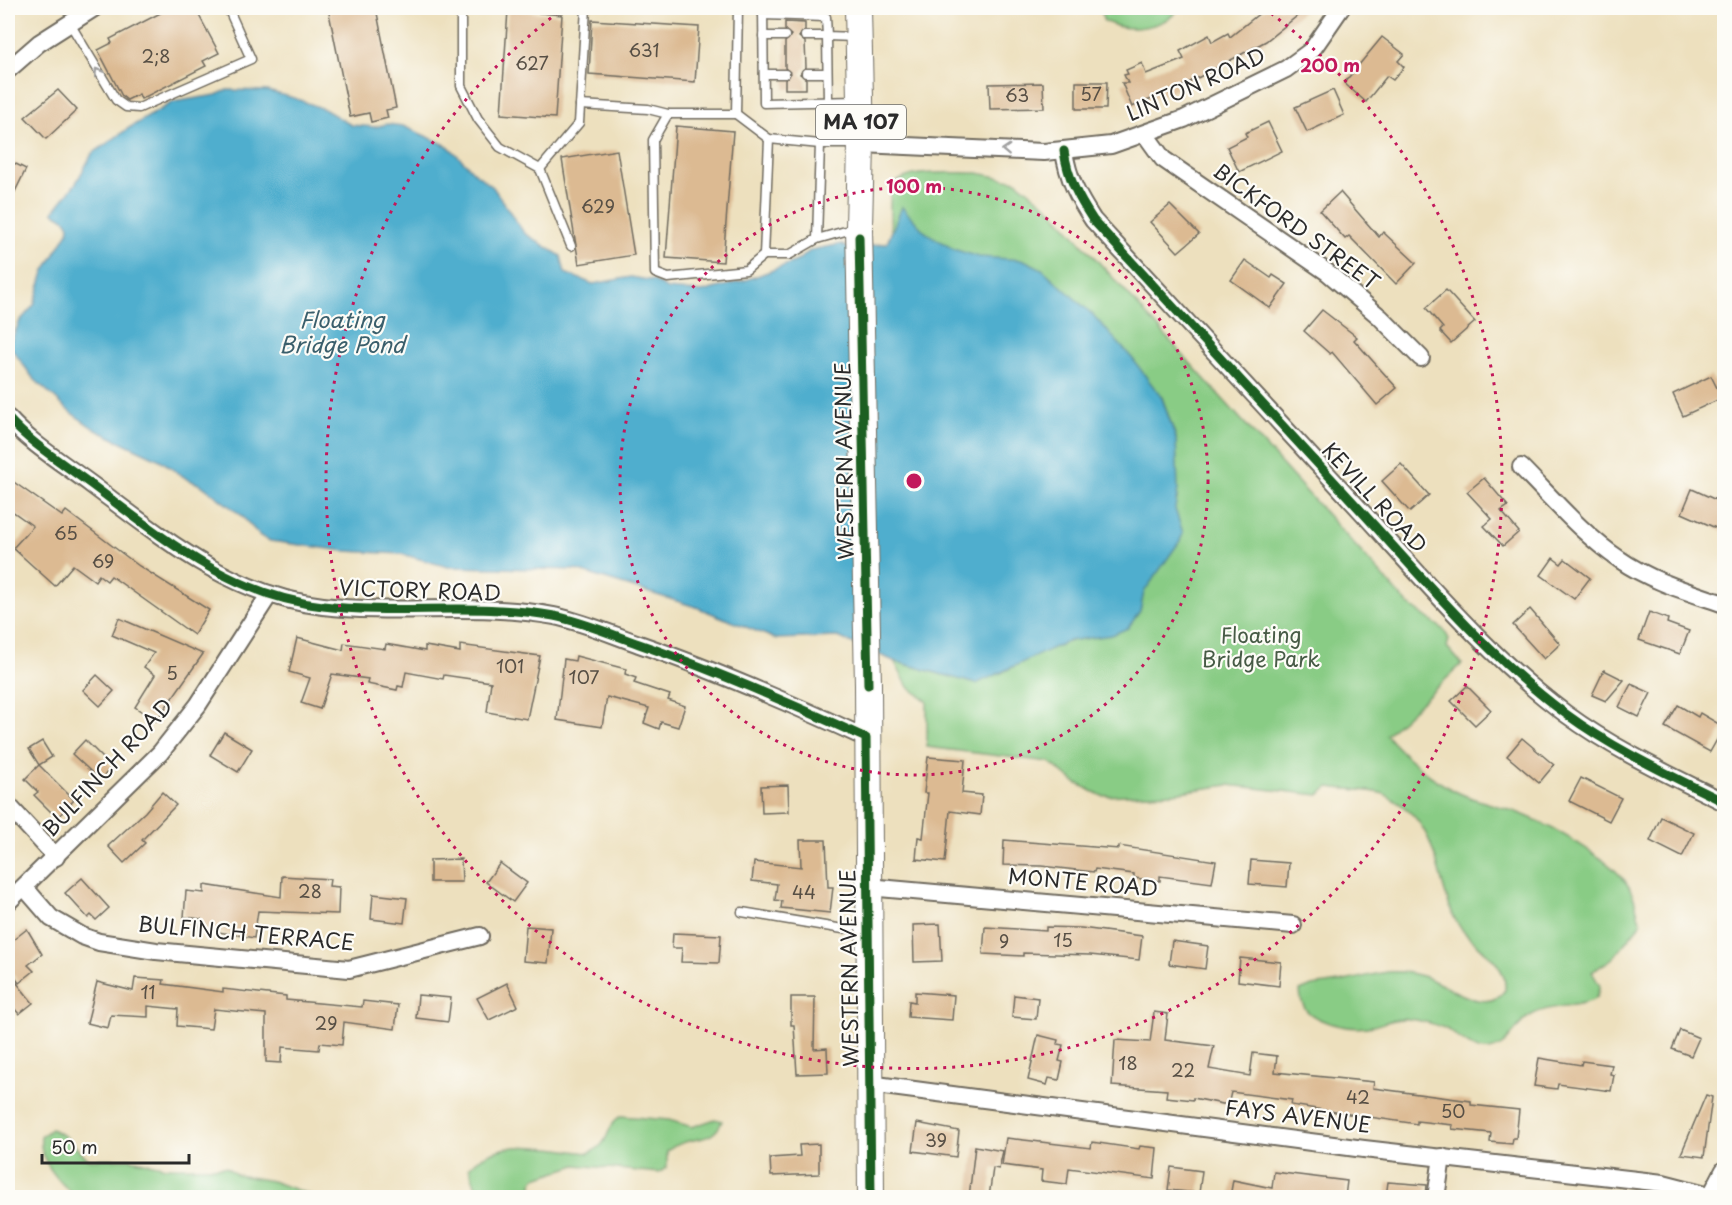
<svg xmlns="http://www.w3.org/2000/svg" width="1732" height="1205" viewBox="0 0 1732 1205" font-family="'Playpen Sans',sans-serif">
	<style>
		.green { fill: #89cc85; stroke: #5a7c58; stroke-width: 1.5 }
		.water { fill: #50aece; stroke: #3e6c7c; stroke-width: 1.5 }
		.building { fill: #dcba92 }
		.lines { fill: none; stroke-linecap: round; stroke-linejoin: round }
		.service-casing { stroke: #6f6a5e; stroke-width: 11 }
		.minor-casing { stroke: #6f6a5e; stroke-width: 20 }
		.primary-casing { stroke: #6f6a5e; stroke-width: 28 }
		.service { stroke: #fff; stroke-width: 8 }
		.minor { stroke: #fff; stroke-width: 16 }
		.primary { stroke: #fff; stroke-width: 26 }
		.cycleway-casing { stroke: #fdfcf7; stroke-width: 13 }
		.cycleway { stroke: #1b5e20; stroke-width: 9 }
		.oneway { stroke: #a0a0a0 }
		.ring { fill: none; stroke: #c2185b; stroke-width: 3; stroke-dasharray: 3 6 }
		.labels { text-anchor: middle; stroke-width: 4.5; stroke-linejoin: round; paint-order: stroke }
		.number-label { font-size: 18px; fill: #574f45 }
		.shield { fill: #fdfcf7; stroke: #6a6a68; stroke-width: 1.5 }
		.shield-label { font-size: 20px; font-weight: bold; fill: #2b2b2b }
		.street-label { font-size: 21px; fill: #2b2b2b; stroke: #fdfcf7 }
		.park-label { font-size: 21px; fill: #475b46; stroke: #fdfcf7 }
		.water-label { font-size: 22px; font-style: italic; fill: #3a5f6c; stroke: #fdfcf7 }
		.centre { fill: #c2185b; stroke: #fdfcf7; stroke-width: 3 }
		.ring-label { font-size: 18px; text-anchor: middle; font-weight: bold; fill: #c2185b; stroke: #fdfcf7; stroke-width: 4.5; stroke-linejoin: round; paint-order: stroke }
	</style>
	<rect width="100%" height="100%" fill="#fdfcf7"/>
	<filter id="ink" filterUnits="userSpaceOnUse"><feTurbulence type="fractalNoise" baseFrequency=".0167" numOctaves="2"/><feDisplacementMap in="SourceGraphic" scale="12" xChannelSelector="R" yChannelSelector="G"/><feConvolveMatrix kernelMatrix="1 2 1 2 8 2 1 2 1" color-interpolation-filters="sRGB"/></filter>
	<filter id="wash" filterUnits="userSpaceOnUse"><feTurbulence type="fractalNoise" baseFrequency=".008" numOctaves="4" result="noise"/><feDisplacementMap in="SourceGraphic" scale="24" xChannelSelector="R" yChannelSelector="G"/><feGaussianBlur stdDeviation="1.35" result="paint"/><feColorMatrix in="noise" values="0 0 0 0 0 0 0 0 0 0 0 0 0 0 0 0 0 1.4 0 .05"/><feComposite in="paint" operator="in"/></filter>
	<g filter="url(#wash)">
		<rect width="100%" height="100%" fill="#ede0be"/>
		<g class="green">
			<path d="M 1107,8 L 1180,8 C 1163,29 1126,34 1103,20 L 1102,13 Z"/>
			<path d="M 978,173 L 1016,181 L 1049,207 L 1408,604 L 1444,630 L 1449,639 L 1447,647 L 1462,664 L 1386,735 C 1403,755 1433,781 1457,792 C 1475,801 1494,804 1513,811 C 1543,821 1606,856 1625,881 C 1636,895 1635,908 1641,923 L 1613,958 L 1592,972 L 1600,986 L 1596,998 C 1583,1008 1551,1003 1530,1016 C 1514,1025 1510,1047 1489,1050 C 1471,1052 1459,1035 1444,1028 C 1435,1024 1419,1020 1409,1019 C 1397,1017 1385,1023 1373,1026 C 1354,1030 1337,1027 1319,1019 C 1306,1013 1301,1006 1300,991 L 1312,986 C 1324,984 1337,983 1349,980 C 1378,974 1392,967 1422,976 C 1446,983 1486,1018 1505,990 C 1508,958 1469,946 1456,921 C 1435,881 1441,832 1400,804 C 1395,801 1389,796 1384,794 C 1367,789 1347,790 1329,787 L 1319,795 L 1228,785 L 1173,793 L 1102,796 L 1076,783 L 1049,762 L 927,747 L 927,701 L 908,687 L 894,661 L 943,675 L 1001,673 L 1045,650 L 1079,638 L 1177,500 L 1176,438 L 1162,397 L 892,254 C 892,234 888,211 891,192 C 896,166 957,174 978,173 Z"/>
			<path d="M 621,1116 L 669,1120 L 692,1127 L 715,1119 L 722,1121 C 712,1147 690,1133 667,1151 L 667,1167 L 659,1173 L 576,1165 L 536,1178 L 532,1183 L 532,1197 L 475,1197 L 478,1194 L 469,1167 C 503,1135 548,1149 589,1153 C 613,1143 604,1126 621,1116 Z"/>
			<path d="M 51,1129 L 65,1136 L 88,1159 L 131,1159 L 166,1167 L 226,1167 L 237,1175 L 272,1181 L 316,1197 L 236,1198 L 217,1193 C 204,1201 188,1198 175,1192 L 159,1197 L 75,1197 C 60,1182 38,1161 41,1137 Z"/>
		</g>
		<polygon class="water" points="227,90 267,91 294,98 324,109 351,125 375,127 387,124 403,126 448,146 476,174 493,187 524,233 561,256 565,273 593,284 631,277 654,281 667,289 702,292 746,280 797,261 811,250 841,244 849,249 887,243 902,207 925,232 953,249 979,257 1024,260 1042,269 1093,315 1132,358 1162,398 1176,438 1178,489 1175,509 1183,533 1180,541 1144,592 1140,611 1128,628 1112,635 1068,641 976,684 894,661 838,637 776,639 696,607 576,570 448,567 402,554 345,551 270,541 260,536 241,515 201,485 187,479 160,460 96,430 70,412 33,378 9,345 20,321 34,305 44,272 68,232 69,226 66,220 53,212 76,183 92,154 129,128 173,102 216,95"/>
		<g id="blocks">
			<g class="building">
				<polygon points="170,8 195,8 219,53 203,61 206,66 141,99 139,94 127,100 122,96 98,50 112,43 110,39"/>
				<polygon points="328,8 376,8 396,108 386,110 388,118 371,122 369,113 350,117"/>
				<polygon points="1266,8 1307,8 1266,41 1181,87 1132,107 1122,83 1128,83 1124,75 1128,74 1126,70 1142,63 1146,74 1184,59 1180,51 1209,35 1212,42 1228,33 1230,37"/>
				<polygon points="508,10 562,15 555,118 501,114"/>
				<polygon points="592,20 699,27 695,82 589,74"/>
				<polygon points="785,22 805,23 805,30 799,37 805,42 806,67 800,74 806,79 806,89 785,89 785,80 791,73 785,68 785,42 791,35 785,30"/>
				<polygon points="1382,37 1404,54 1398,61 1404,67 1393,80 1387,76 1366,102 1344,83"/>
				<polygon points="1076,82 1107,82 1106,109 1076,109"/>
				<polygon points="1043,83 1044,108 990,109 989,84"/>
				<polygon points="58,90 77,110 46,139 25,117"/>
				<polygon points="1333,90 1344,115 1307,132 1295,107"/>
				<polygon points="1268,122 1282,151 1239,172 1227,147 1247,137 1245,133"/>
				<polygon points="676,126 733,131 723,262 666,258"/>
				<polygon points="617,150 634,255 579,264 562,159"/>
				<polygon points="8,160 26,169 8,206"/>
				<polygon points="1340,192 1379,237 1383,232 1416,263 1396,284 1349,236 1345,239 1320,211"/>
				<polygon points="1170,205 1199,234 1178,252 1150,222"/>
				<polygon points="1245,260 1271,278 1273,275 1287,284 1270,308 1231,280"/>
				<polygon points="1446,290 1475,322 1451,343 1440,331 1443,328 1426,308"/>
				<polygon points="1322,310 1357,337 1354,340 1397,388 1377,405 1332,352 1330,354 1304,331"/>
				<polygon points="1711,376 1722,398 1683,416 1673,394"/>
				<polygon points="1401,464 1429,495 1410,512 1382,481"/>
				<polygon points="8,478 62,516 66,511 139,566 209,610 194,635 111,576 107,581 99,575 95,581 73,565 55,586 13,548 33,526 8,508"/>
				<polygon points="1484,478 1508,506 1501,511 1519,532 1503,546 1484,526 1492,519 1467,492"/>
				<polygon points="1692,489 1725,504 1725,532 1682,513"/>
				<polygon points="1553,558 1561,564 1565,559 1590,578 1574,599 1541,575"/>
				<polygon points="1530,609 1560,644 1544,659 1513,625"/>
				<polygon points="1649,612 1668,619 1667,623 1689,631 1680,654 1639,640"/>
				<polygon points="119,618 203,654 156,721 135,707 155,675 144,667 154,653 112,635"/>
				<polygon points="297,638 343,650 344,643 385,649 386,644 425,651 425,646 460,652 460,645 540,656 527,719 487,712 491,682 444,675 443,679 406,672 403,687 398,686 397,690 367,684 368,679 332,674 320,709 301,703 310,678 289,672"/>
				<polygon points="576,656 626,669 625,674 636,678 634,683 670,695 668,700 685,706 678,727 661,722 659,729 644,723 649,708 607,697 602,727 557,720 564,659 575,661"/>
				<polygon points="1604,670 1624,680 1606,701 1592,695"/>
				<polygon points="97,675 114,691 100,706 83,690"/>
				<polygon points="1631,684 1651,693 1639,717 1619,707"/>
				<polygon points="1467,686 1491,710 1475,725 1451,701"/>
				<polygon points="1678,705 1698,717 1700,713 1724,727 1710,752 1665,727"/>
				<polygon points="224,732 252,749 238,772 210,755"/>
				<polygon points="1522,738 1554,765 1539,783 1507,756"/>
				<polygon points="85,740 112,767 100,780 72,754"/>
				<polygon points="42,741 52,757 39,765 29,749"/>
				<polygon points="928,757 965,760 962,793 982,795 980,815 950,811 945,862 916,859 918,837 923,838 928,793 924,793"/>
				<polygon points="39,765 74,800 57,818 34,795 38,792 25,779"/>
				<polygon points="1581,778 1621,798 1609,821 1569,801"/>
				<polygon points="788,785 789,812 762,813 761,786"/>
				<polygon points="162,792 176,805 142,840 145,843 124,863 108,846 145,812"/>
				<polygon points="1661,817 1694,833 1682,857 1650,841"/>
				<polygon points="800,840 826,840 828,887 833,887 830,913 781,908 782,901 775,900 777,884 752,881 754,862 801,867"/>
				<polygon points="1004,840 1119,849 1119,846 1216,861 1212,883 1160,876 1160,881 1134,878 1134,874 1095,869 1094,872 1041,866 1003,865"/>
				<polygon points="461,859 462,882 430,882 430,860"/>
				<polygon points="1251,860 1289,863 1287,887 1249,884"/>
				<polygon points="500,863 527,883 513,902 486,882"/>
				<polygon points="282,876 330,879 329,886 339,887 338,914 258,911 254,938 200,929 201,919 184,917 186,891 204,893 204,885 281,897"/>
				<polygon points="82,878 109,908 96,920 91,915 88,918 65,893"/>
				<polygon points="373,894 407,898 404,923 371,919"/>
				<polygon points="940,924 942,961 914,962 913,925"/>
				<polygon points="526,926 551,928 548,963 523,961"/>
				<polygon points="985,927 1046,931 1046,927 1081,928 1142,936 1139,960 1090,955 1023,953 1023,956 983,954"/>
				<polygon points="27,929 42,954 28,965 34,971 19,983 8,968 8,944"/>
				<polygon points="673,933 721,935 719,963 681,962 682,948 672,948"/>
				<polygon points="1172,941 1208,946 1205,969 1169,964"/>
				<polygon points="1240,958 1281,962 1279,986 1238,981"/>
				<polygon points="8,972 33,1003 19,1014 8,1001"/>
				<polygon points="135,978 164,980 163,984 223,992 223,989 286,996 286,1000 362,1007 363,1001 398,1005 395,1029 344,1022 342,1045 320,1043 319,1050 282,1047 281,1063 266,1062 266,1014 214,1009 211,1029 177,1026 178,1009 148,1006 148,1017 111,1015 108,1028 87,1023 97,982 133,991"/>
				<polygon points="507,983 518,1006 489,1020 477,998"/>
				<polygon points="915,992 954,995 952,1020 908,1017 909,1001 915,1002"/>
				<polygon points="418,995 451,998 448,1022 416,1018"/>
				<polygon points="1014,995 1038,998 1036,1019 1012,1017"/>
				<polygon points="791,997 815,997 814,1049 827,1048 828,1073 797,1074 794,1025 791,1025"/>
				<polygon points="1154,1012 1168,1014 1165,1040 1214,1046 1209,1069 1250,1076 1253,1053 1277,1056 1275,1072 1374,1082 1373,1088 1471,1101 1471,1105 1519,1110 1516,1138 1513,1138 1512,1144 1490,1142 1491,1133 1452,1129 1453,1125 1417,1121 1417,1124 1342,1113 1291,1105 1292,1100 1231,1092 1228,1105 1193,1098 1193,1100 1166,1097 1167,1090 1112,1086 1115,1040 1150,1042"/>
				<polygon points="1680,1030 1699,1038 1691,1056 1672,1049"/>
				<polygon points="1038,1035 1058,1040 1057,1044 1063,1045 1059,1061 1063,1062 1059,1080 1049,1078 1047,1085 1028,1080"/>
				<polygon points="1539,1058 1581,1065 1582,1061 1612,1065 1610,1074 1614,1075 1611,1091 1558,1084 1557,1089 1534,1086"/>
				<polygon points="1706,1095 1712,1097 1704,1157 1681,1154"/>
				<polygon points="917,1123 959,1131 956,1157 913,1151"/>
				<polygon points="1006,1138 1091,1148 1092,1142 1139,1149 1140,1146 1157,1148 1154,1179 1069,1168 1067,1184 1041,1181 1042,1170 1002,1165"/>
				<polygon points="819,1144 819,1174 771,1176 770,1158 800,1156 799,1145"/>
				<polygon points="975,1146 1003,1151 999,1169 993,1168 989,1197 969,1197"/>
				<polygon points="1171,1167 1202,1171 1199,1193 1168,1190"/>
				<polygon points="1274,1172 1347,1181 1345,1197 1230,1197 1233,1180 1272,1188"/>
				<polygon points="1388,1182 1427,1185 1426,1197 1386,1197"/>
			</g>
		</g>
	</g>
	<g filter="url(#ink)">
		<use href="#blocks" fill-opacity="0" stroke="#6f6a5e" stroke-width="1.5"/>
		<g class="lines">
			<defs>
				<g id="service">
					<polyline points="461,8 461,86 478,119 500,147 540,169 579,123 586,8"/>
					<polyline points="738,8 736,114 668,114 653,140 655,273 668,278 746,270 764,255 789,255 817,239"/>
					<polyline points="763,8 764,103 857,101"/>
					<polyline points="763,15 826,17 827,36 855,37"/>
					<polyline points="69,22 116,100 126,107 139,108 251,59 228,8"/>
					<polyline points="763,36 785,36"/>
					<polyline points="805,36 827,36 828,102"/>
					<polyline points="806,73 827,73"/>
					<polyline points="764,74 785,74"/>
					<polyline points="580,105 648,109 668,114"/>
					<polyline points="736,114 769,139 820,144"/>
					<polyline points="540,169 571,246"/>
					<polyline points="856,228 817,239 820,144 858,144"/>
					<polyline points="764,255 769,139"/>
					<polyline points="742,912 843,929 867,923"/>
				</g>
				<g id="minor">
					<polyline points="8,70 39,43 94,8"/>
					<polyline points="1145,134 1163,159 1327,272 1380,317 1421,358"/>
					<polyline points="861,144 1044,152 1111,145 1184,119 1286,69 1312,50 1341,8"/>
					<path d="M 1064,151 C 1068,179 1078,197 1093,220 C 1183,318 1273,415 1363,513 C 1427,583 1490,658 1566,714 C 1615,750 1670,775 1724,802"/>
					<path d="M 8,418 C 31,444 64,464 92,485 C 163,538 232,596 323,606 C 400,615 478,602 554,616 C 583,622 611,634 639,644 C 717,671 792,704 866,738"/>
					<path d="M 1521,467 C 1552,498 1582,534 1619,559 C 1650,581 1689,592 1724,604"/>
					<polyline points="8,805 56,857"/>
					<polyline points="868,887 1293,925"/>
					<polyline points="25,888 51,918 82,936 99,942 156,951 349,969 480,936"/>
					<polyline points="8,902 160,753 198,705 269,595"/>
					<polyline points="869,1084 1364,1149 1663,1183 1721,1198"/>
					<polyline points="1711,1195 1724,1170"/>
					<polyline points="1436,1198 1442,1157"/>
				</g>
				<polyline id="primary" points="858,8 861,144 859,227 868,685 871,1198"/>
			</defs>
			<use href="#service" class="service-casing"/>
			<use href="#minor" class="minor-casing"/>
			<use href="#primary" class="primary-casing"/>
			<use href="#service" class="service"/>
			<use href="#minor" class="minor"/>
			<use href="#primary" class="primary"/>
			<defs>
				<g id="cycleway">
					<path d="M 1064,151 C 1068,179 1078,197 1093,220 C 1183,318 1273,415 1363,513 C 1427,583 1490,658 1566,714 C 1615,750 1670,775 1724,802"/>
					<polyline points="859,237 868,685"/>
					<path d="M 8,418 C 31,444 64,464 92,485 C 163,538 232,596 323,606 C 400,615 478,602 554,616 C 583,622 611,634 639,644 C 717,671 792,704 866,738 L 871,1198"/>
				</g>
			</defs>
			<use href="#cycleway" class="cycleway-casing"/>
			<use href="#cycleway" class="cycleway"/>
		</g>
		<defs><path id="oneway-chevron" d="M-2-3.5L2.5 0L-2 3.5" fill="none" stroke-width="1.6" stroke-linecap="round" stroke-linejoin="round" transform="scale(1.5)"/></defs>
		<g class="oneway">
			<use href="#oneway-chevron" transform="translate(98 72) rotate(-122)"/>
			<use href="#oneway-chevron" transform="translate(1006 150) rotate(-177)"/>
		</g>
	</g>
	<g class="ring">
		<circle cx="914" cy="481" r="294"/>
		<path d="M1264 8A588 588 0 1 1 564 8"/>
	</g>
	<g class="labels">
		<g class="number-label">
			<text x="644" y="57">631</text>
			<text x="156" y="63">2;8</text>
			<text x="532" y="70">627</text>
			<text x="1091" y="101">57</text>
			<text x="1017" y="102">63</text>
			<text x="598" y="213">629</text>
			<text x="66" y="540">65</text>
			<text x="103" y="568">69</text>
			<text x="510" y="673">101</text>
			<text x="172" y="680">5</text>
			<text x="584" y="684">107</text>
			<text x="310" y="898">28</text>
			<text x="804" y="899">44</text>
			<text x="1063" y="947">15</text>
			<text x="1004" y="948">9</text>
			<text x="148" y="999">11</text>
			<text x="326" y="1030">29</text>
			<text x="1128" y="1070">18</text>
			<text x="1183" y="1077">22</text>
			<text x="1358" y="1104">42</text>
			<text x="1453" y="1118">50</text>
			<text x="936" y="1147">39</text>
		</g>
		<rect class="shield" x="816" y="105" width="90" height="34" rx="4.5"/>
		<g class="shield-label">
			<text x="861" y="129">MA 107</text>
		</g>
		<g class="street-label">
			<text transform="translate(1196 85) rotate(-24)" y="7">LINTON ROAD</text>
			<text transform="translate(1296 227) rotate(36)" y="7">BICKFORD STREET</text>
			<text transform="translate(845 461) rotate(-91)" y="7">WESTERN AVENUE</text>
			<text transform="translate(1374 498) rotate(47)" y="7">KEVILL ROAD</text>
			<text transform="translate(420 591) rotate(2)" y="7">VICTORY ROAD</text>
			<text transform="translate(108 768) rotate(-47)" y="7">BULFINCH ROAD</text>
			<text transform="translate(1083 883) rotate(5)" y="7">MONTE ROAD</text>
			<text transform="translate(246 934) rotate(5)" y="7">BULFINCH TERRACE</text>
			<text transform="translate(850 968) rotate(-91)" y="7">WESTERN AVENUE</text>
			<text transform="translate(1298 1117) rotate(7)" y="7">FAYS AVENUE</text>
		</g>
		<g class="park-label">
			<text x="1261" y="643">Floating<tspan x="1261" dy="24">Bridge Park</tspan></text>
		</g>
		<g class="water-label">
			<text x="342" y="328">Floating<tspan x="342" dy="25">Bridge Pond</tspan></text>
		</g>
	</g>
	<circle cx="914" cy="481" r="9" class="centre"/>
	<g class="ring-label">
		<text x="1330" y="72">200 m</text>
		<text x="914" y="193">100 m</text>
	</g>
	<rect width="1732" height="1205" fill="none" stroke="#fdfcf7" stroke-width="30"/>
	<path d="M42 1154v9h147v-9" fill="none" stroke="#2b2b2b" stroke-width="3"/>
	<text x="51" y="1154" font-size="18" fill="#2b2b2b" stroke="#fdfcf7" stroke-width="4.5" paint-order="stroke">50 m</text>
</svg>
